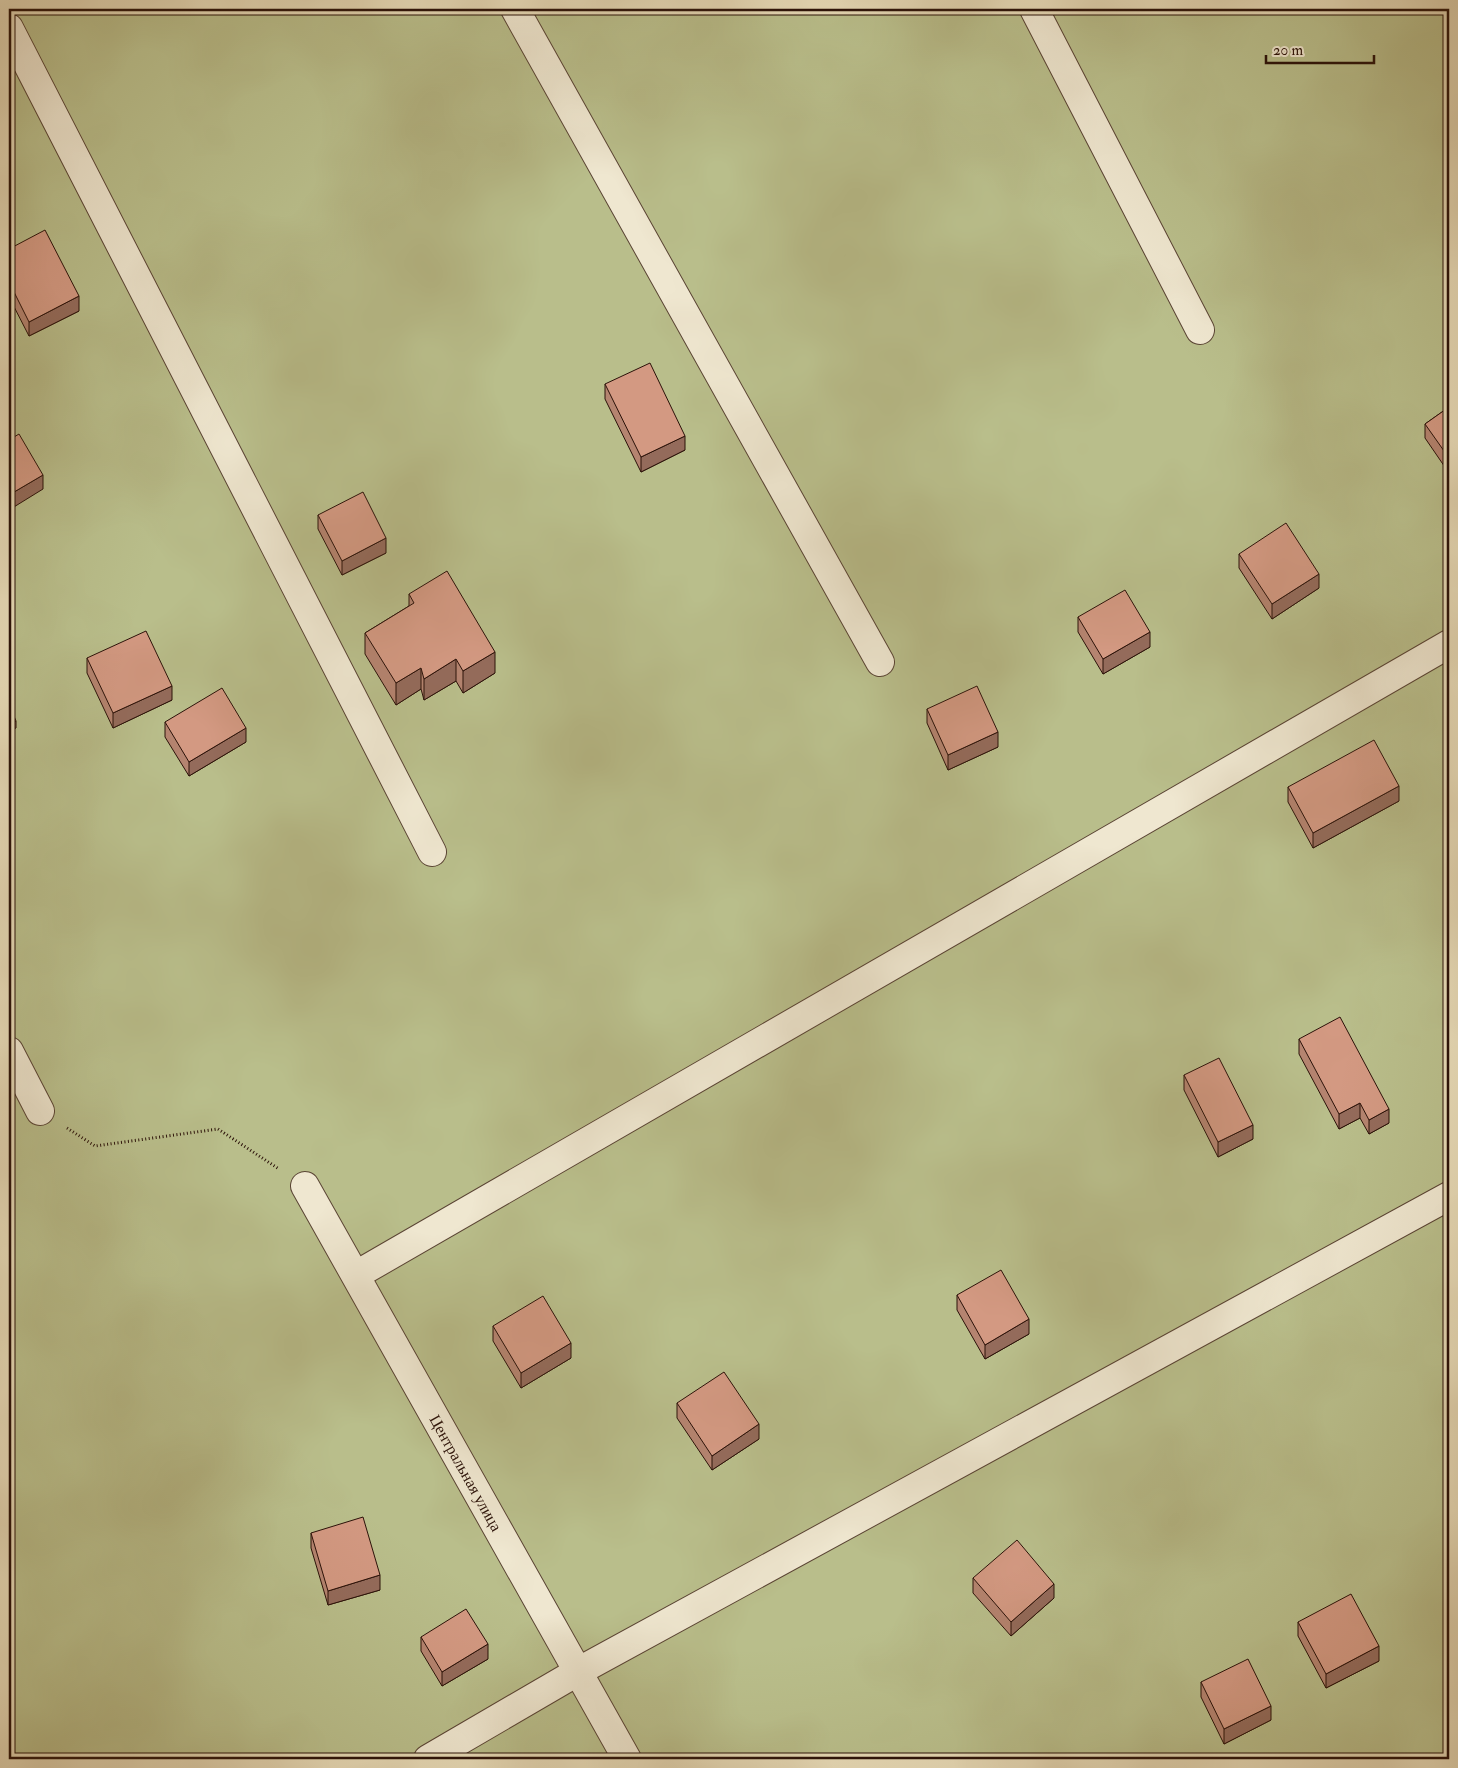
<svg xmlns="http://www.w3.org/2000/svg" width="1458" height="1768" viewBox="0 0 1458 1768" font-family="'IM FELL Double Pica',serif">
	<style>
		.green { fill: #b9be8b; stroke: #72684a }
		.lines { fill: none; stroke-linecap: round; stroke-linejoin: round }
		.minor-casing { stroke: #5a4434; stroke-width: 30 }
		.path { stroke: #2b1209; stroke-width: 3; stroke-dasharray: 1 2.5; stroke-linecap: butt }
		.minor { stroke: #efe7d0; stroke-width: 28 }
		.wall { fill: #b58470; stroke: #2b1209 }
		.shaded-wall { fill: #946b5b; stroke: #2b1209 }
		.building { fill: #d39982; stroke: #2b1209 }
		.labels { text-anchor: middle; stroke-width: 4.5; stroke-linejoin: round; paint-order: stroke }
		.street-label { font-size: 16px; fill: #2b1209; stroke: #efe7d0 }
	</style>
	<rect width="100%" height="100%" fill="#e6dab7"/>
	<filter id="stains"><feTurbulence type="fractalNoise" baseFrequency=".004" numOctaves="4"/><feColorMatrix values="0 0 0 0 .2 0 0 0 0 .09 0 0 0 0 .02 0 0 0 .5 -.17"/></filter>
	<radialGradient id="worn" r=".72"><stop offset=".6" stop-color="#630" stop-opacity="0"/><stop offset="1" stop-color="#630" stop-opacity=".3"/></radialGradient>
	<rect class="green" x="9" y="9" width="1440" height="1750"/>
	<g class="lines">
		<defs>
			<g id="minor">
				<polyline points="515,9 880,662"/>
				<polyline points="1034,9 1200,330"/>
				<polyline points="9,28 432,852"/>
				<polyline points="9,1051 40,1111"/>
				<path id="s1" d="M 305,1186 L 627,1759"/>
				<polyline points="356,1275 1449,644"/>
				<polyline points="428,1759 579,1671 1449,1196"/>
			</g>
		</defs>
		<use href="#minor" class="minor-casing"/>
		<polyline class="path" points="67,1128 95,1146 218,1129 279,1169"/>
		<use href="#minor" class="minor"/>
	</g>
	<g class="wall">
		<polygon points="9,249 79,311 29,336 9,297"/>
		<polygon points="605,384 685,450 641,472 605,399"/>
		<polygon points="1449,407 1449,473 1425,438 1425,424"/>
		<polygon points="318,515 386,553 342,575 318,529"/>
		<polygon points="1239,554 1319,588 1272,619 1239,568"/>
		<polygon points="409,594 495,673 463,693 456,681 424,700 421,689 396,705 365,654 365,633 409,606"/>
		<polygon points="1078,617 1150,647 1103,674 1078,632"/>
		<polygon points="87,658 172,700 113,728 87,673"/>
		<polygon points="927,709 998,747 948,770 927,723"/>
		<polygon points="165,722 246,742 189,776 165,737"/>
		<polygon points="1288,787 1399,801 1313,848 1288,802"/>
		<polygon points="1299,1039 1389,1123 1369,1134 1360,1118 1339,1129 1299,1054"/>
		<polygon points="1184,1075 1253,1139 1218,1157 1184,1090"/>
		<polygon points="957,1295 1029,1334 985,1359 957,1310"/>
		<polygon points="493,1326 571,1358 521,1388 493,1341"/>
		<polygon points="677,1403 759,1439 712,1470 677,1418"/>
		<polygon points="311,1533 380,1590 328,1605 311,1548"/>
		<polygon points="973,1578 1054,1598 1011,1636 973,1593"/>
		<polygon points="1298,1622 1379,1661 1326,1688 1298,1636"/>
		<polygon points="421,1637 488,1659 442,1686 421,1651"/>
		<polygon points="1201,1682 1271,1720 1224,1744 1201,1697"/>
	</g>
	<g class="shaded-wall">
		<polygon points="79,296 79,311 29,336 29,322"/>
		<polygon points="685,436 685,450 641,472 641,457"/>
		<polygon points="43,475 43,489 9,510 9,495"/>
		<polygon points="386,538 386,553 342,575 342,561"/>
		<polygon points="1319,574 1319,588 1272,619 1272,604"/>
		<polygon points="1150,632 1150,647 1103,674 1103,659"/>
		<polygon points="495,652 495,673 463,693 463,671"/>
		<polygon points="456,659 456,681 424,700 424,679"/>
		<polygon points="421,668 421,689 396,705 396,683"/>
		<polygon points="172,686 172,700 113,728 113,713"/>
		<polygon points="16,721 16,728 9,731 9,724"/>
		<polygon points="246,728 246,742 189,776 189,762"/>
		<polygon points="998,732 998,747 948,770 948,755"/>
		<polygon points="1399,786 1399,801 1313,848 1313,833"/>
		<polygon points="1360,1103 1360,1118 1339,1129 1339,1114"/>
		<polygon points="1389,1109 1389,1123 1369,1134 1369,1120"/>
		<polygon points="1253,1125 1253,1139 1218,1157 1218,1142"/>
		<polygon points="1029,1319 1029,1334 985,1359 985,1345"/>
		<polygon points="571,1343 571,1358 521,1388 521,1373"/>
		<polygon points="759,1424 759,1439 712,1470 712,1456"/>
		<polygon points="380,1575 380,1590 328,1605 328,1591"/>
		<polygon points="1054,1584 1054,1598 1011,1636 1011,1622"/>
		<polygon points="488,1644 488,1659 442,1686 442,1672"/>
		<polygon points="1379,1646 1379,1661 1326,1688 1326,1674"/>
		<polygon points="1271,1706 1271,1720 1224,1744 1224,1729"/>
	</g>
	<g class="building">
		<polygon points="45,230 79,296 29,322 9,282 9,249"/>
		<polygon points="650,363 685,436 641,457 605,384"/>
		<polygon points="1449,407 1449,458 1425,424"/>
		<polygon points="19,434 43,475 9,495 9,440"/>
		<polygon points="363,492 386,538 342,561 318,515"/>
		<polygon points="1286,523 1319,574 1272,604 1239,554"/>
		<polygon points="447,571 495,652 463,671 456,659 424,679 421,668 396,683 365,633 414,603 409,594"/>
		<polygon points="1125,590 1150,632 1103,659 1078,617"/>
		<polygon points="146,631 172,686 113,713 87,658"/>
		<polygon points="977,686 998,732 948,755 927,709"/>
		<polygon points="222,688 246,728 189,762 165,722"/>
		<polygon points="9,704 16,721 9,724"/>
		<polygon points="1374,740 1399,786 1313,833 1288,787"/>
		<polygon points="1340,1017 1389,1109 1369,1120 1360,1103 1339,1114 1299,1039"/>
		<polygon points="1219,1058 1253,1125 1218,1142 1184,1075"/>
		<polygon points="1001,1270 1029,1319 985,1345 957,1295"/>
		<polygon points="543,1296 571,1343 521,1373 493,1326"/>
		<polygon points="724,1372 759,1424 712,1456 677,1403"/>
		<polygon points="363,1517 380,1575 328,1591 311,1533"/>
		<polygon points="1017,1540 1054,1584 1011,1622 973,1578"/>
		<polygon points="1351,1594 1379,1646 1326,1674 1298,1622"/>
		<polygon points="466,1609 488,1644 442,1672 421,1637"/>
		<polygon points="1248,1659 1271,1706 1224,1729 1201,1682"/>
	</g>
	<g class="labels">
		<g class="street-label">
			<text dy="6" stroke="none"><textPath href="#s1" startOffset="329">Центральная улица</textPath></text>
		</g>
	</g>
	<rect width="1458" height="1768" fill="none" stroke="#e6dab7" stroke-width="30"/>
	<rect x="10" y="10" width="1438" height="1748" fill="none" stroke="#2b1209" stroke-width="2.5"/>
	<rect x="15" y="15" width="1428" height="1738" fill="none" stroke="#2b1209"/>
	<path d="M1266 55v8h108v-8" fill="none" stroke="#2b1209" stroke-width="2.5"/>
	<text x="1273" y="55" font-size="15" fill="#2b1209" stroke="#efe7d0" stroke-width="4" paint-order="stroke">20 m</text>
	<rect width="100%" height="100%" filter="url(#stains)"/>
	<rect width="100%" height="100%" fill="url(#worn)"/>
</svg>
